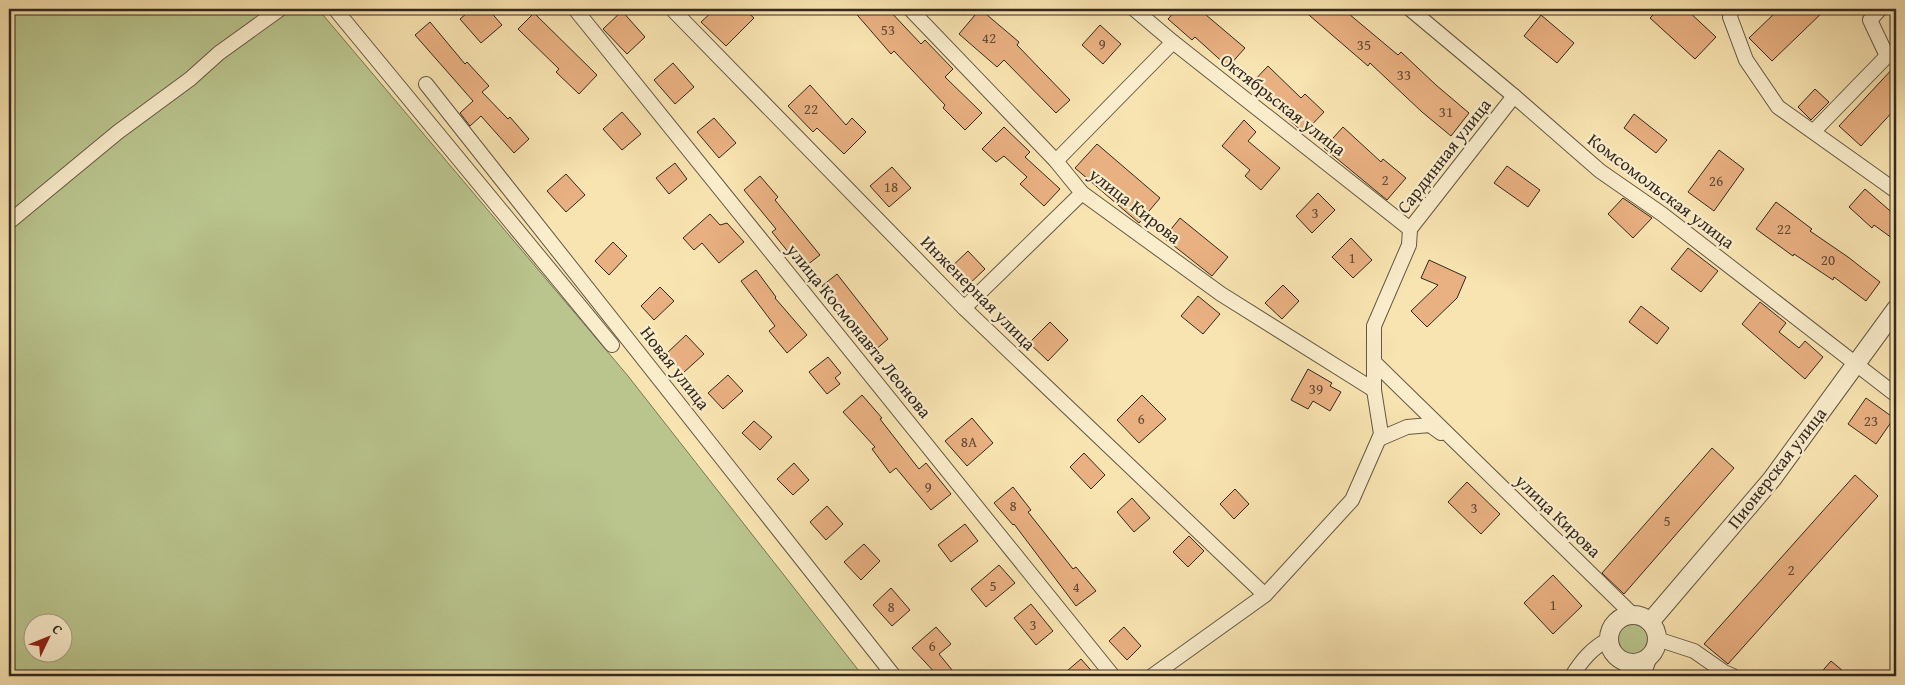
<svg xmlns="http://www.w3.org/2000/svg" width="1905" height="685" viewBox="0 0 1905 685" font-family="'Gentium Book Plus',serif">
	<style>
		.green { fill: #bac58e; stroke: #777756; fill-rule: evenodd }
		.building { fill: #e9b081; stroke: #34291f }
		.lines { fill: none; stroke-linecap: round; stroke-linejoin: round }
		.minor-casing { stroke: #655844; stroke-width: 16 }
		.tertiary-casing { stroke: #655844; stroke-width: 20 }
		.minor { stroke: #faedcc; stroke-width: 14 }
		.tertiary { stroke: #faedcc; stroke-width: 18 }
		.labels { text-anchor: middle; stroke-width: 4.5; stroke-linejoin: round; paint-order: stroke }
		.number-label { font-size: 15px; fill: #614b38 }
		.street-label { font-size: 18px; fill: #34291f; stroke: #faedcc }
	</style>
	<rect width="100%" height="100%" fill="#f8e4b1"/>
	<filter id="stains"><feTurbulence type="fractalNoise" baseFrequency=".004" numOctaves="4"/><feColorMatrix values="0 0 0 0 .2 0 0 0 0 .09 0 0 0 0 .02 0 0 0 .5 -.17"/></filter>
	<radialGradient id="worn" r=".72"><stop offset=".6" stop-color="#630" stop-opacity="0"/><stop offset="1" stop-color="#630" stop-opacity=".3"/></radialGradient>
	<g class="green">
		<path d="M 9,9 L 318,9 L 628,376 L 863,676 L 9,676 ZM 32,622 L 62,622 L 62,652 L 32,652 Z"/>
		<circle cx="1633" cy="639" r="15"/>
	</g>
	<g class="building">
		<polygon points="472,9 488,9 502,25 481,43 460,19"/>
		<polygon points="715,9 744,9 754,18 726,46 701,22"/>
		<polygon points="852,9 888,9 921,44 925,40 953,69 945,77 982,113 965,130 943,108 945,105 894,51 891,54"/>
		<polygon points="980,9 1019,42 1017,45 1070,100 1056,113 1004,60 997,67 959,34"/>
		<polygon points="1177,9 1199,9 1245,48 1228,67 1195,37 1192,40 1168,19"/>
		<polygon points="1302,9 1343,9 1398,55 1401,52 1436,85 1469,113 1451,136 1422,112 1370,63 1368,66"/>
		<polygon points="1659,9 1686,9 1716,37 1695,59 1650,18"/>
		<polygon points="1779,9 1826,9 1772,61 1749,38"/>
		<polygon points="622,11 645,37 627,54 603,29"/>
		<polygon points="534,13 597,75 579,94 556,72 559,69 518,29"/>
		<polygon points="1541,15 1574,43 1557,63 1524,36"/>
		<polygon points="430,22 465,64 467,62 489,86 482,92 508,119 510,117 529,139 514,153 481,116 470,126 460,113 473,101 415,35"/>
		<polygon points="1100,25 1121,44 1103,64 1082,45"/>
		<polygon points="673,63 694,87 675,104 654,80"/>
		<polygon points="1896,65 1896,108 1861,146 1839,126"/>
		<polygon points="1268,66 1301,98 1305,94 1324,112 1304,133 1250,85"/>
		<polygon points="810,85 846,125 852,118 866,132 844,154 817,128 813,132 788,106"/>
		<polygon points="1815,89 1829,102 1811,120 1798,107"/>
		<polygon points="622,112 641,134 622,150 603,129"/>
		<polygon points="1634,114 1667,140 1656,153 1624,128"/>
		<polygon points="714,118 736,143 719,158 697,132"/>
		<polygon points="1244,120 1256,132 1248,141 1280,168 1261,190 1245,176 1250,170 1222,146"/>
		<polygon points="1004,127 1030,152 1025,157 1060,189 1044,206 1020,184 1027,177 1004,156 996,162 982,149"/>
		<polygon points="1343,127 1381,162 1383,159 1406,178 1387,200 1324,148"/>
		<polygon points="1097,144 1160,198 1139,223 1075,168"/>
		<polygon points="1719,150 1744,169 1714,211 1688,192"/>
		<polygon points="675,163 687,179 669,194 656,178"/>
		<polygon points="1507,166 1540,190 1528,207 1494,183"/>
		<polygon points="892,167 911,188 889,207 870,186"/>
		<polygon points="566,174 585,195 566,212 547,191"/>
		<polygon points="760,176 778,197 775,200 820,255 802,269 772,232 776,229 744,190"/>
		<polygon points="1865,189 1896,216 1896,241 1874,225 1872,228 1849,207"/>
		<polygon points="1318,193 1335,210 1312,233 1296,216"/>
		<polygon points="1623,198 1652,218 1633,238 1608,214"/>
		<polygon points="1776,202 1812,229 1810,231 1848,257 1880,282 1866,301 1834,277 1833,280 1794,254 1793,256 1756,229"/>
		<polygon points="710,214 720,225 727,223 744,242 719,263 702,243 694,250 683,238"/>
		<polygon points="1180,218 1228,257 1212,276 1164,238"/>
		<polygon points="1351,238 1372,260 1353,278 1332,257"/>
		<polygon points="613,242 627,256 609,275 595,261"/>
		<polygon points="1688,248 1718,271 1701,292 1671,269"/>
		<polygon points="968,251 985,269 965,288 948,270"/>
		<polygon points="1429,260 1466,277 1457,298 1427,327 1411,311 1438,285 1421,278"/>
		<polygon points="756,270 776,297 775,298 807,335 787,353 769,331 775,326 741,281"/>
		<polygon points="837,274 888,339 874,351 822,286"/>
		<polygon points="1283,285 1299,301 1282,319 1265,303"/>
		<polygon points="660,287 674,301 654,320 641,306"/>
		<polygon points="1198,296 1220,314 1203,334 1181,316"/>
		<polygon points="1760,302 1786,323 1779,332 1799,348 1805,341 1823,357 1805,379 1742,324"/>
		<polygon points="1641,306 1669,328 1657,344 1629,322"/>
		<polygon points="1050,322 1068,340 1048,361 1029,343"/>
		<polygon points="686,335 704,354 683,373 666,354"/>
		<polygon points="828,357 841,373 835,378 840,384 827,394 809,372"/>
		<polygon points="1308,369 1332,383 1330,386 1341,392 1330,411 1313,401 1308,409 1291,400"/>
		<polygon points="728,375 743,391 723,409 708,393"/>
		<polygon points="862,395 882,418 880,419 919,469 926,463 951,494 931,510 896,468 890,473 872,449 875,447 843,412"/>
		<polygon points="1142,395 1166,419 1139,443 1117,420"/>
		<polygon points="1866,398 1894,418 1876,444 1848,424"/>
		<polygon points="972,418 993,443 967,466 945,441"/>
		<polygon points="754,421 772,437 760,450 742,433"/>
		<polygon points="1712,448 1734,468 1624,594 1602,573"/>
		<polygon points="1084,453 1105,475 1091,489 1070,467"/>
		<polygon points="794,463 809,480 793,495 777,479"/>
		<polygon points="1855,475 1878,496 1728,664 1704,644"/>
		<polygon points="1467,482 1500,514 1481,534 1448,502"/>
		<polygon points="1013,487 1031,510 1028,512 1073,569 1076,567 1096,591 1076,606 1014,524 1013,525 994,503"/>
		<polygon points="1235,489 1249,504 1234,519 1220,504"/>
		<polygon points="1132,498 1150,518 1134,532 1117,512"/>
		<polygon points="827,506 843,524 826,540 810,522"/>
		<polygon points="965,524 978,541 951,562 938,545"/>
		<polygon points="1189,536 1204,551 1188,567 1173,552"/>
		<polygon points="864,544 880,561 861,580 844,562"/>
		<polygon points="999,565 1015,583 986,607 971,589"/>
		<polygon points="1553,575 1582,606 1553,634 1524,603"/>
		<polygon points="891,588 910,610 892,626 873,605"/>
		<polygon points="1031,604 1053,631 1036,645 1014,618"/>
		<polygon points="936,627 951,644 939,654 957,676 938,676 912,648"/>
		<polygon points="1124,627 1141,646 1127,660 1109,641"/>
		<polygon points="1081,659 1096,676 1061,676"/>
		<polygon points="1831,661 1849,676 1818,676"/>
	</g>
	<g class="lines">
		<defs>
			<g id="minor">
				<polyline points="335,9 612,345"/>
				<polyline points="575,9 1113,676"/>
				<polyline points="672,9 964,308 1265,595"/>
				<polyline points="910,9 1056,161 1082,193 1221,294 1374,390"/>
				<polyline points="1134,9 1173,42 1410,229"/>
				<polyline points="1410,9 1514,96 1600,171 1662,214 1896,395"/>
				<polyline points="1731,9 1730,17 1746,60 1778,107 1896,191"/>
				<polyline points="426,84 894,676"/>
				<polyline points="1814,131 1887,56 1870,20 1880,9"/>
				<polyline points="1056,161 1173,42"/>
				<polyline points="9,222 118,132 190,79 219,53 280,9"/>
				<polyline points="964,308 1082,193"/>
				<polyline points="1374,362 1633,615"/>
				<polyline points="1379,439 1407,427 1430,425 1441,433"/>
				<polyline points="1657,639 1694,651 1724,672 1733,676"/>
				<polyline points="1152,676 1265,595 1352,500 1381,434 1374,390 1374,326 1409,245 1410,229 1514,96"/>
				<path d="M 1572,676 C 1582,660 1592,648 1609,639"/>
				<polyline points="1643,676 1650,656"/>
			</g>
			<g id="tertiary">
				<circle cx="1633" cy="639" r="24"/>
				<polyline points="1650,622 1772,479 1896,309"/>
			</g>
		</defs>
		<use href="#minor" class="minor-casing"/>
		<use href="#tertiary" class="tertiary-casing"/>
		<use href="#minor" class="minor"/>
		<use href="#tertiary" class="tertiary"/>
	</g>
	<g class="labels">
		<g class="number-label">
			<text x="888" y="35">53</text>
			<text x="989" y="43">42</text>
			<text x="1102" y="49">9</text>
			<text x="1364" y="50">35</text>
			<text x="1404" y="80">33</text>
			<text x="811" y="114">22</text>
			<text x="1446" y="117">31</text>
			<text x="1385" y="185">2</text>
			<text x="1716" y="186">26</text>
			<text x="891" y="192">18</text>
			<text x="1315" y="218">3</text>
			<text x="1784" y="234">22</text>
			<text x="1352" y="263">1</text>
			<text x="1828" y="265">20</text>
			<text x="1316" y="394">39</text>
			<text x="1141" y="424">6</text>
			<text x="1871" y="426">23</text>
			<text x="969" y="447">8А</text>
			<text x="928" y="492">9</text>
			<text x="1013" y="511">8</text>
			<text x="1474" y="513">3</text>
			<text x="1667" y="526">5</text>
			<text x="1791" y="575">2</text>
			<text x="993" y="591">5</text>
			<text x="1076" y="592">4</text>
			<text x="1553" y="610">1</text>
			<text x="891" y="612">8</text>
			<text x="1033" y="630">3</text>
			<text x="932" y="651">6</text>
		</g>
		<g class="street-label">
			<text transform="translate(1283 105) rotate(38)" y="6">Октябрьская улица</text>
			<text transform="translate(1444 156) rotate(-52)" y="6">Сардинная улица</text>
			<text transform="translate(1661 191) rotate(37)" y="6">Комсомольская улица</text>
			<text transform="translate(1135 206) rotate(38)" y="6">улица Кирова</text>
			<text transform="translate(978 293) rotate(45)" y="6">Инженерная улица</text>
			<text transform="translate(859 331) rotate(51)" y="6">улица Космонавта Леонова</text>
			<text transform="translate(675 368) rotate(52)" y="6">Новая улица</text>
			<text transform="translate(1777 468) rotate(-52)" y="6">Пионерская улица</text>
			<text transform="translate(1558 516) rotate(44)" y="6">улица Кирова</text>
		</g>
	</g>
	<rect width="1905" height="685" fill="none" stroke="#f8e4b1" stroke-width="30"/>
	<rect x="10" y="10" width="1885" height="665" fill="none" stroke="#34291f" stroke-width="2.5"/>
	<rect x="15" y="15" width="1875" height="655" fill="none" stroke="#34291f"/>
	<g transform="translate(48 638) rotate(47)"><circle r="24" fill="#faedcc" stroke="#ab9f87"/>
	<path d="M0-4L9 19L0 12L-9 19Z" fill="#8f2418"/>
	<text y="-8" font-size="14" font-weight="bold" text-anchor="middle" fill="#34291f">С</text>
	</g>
	<rect width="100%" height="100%" filter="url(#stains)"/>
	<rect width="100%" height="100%" fill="url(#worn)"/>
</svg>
